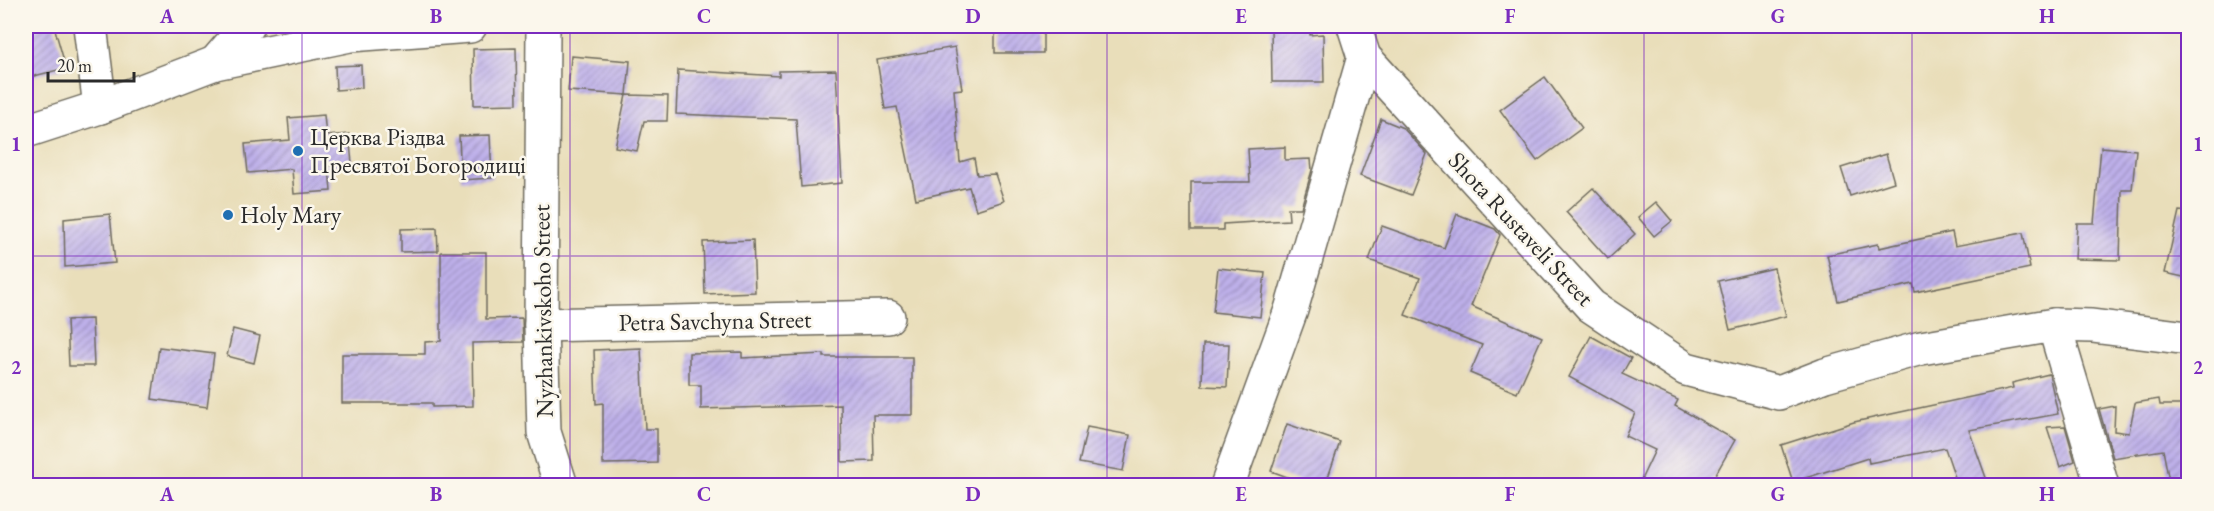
<svg xmlns="http://www.w3.org/2000/svg" width="2214" height="511" viewBox="0 0 2214 511" font-family="'EB Garamond',serif">
	<style>
		.building { fill: url(#building-hatch) }
		.lines { fill: none; stroke-linecap: round; stroke-linejoin: round }
		.minor-casing { stroke: #6e6a5d; stroke-width: 36 }
		.minor { stroke: #fff; stroke-width: 33 }
		.grid { fill: none; stroke: #7b2cbf; stroke-width: 1.5; stroke-opacity: 0.55 }
		.poi-dot { fill: #1f6fb2; stroke: #fbf7ec; stroke-width: 2 }
		.labels { text-anchor: middle; stroke-width: 5; stroke-linejoin: round; paint-order: stroke }
		.poi-label { font-size: 24px; fill: #2b2b2b; stroke: #fbf7ec; text-anchor: start }
		.street-label { font-size: 24px; fill: #2b2b2b; stroke: #fbf7ec }
		.neatline { fill: none; stroke: #7b2cbf; stroke-width: 2 }
		.grid-label { font-size: 20px; text-anchor: middle; font-weight: bold; fill: #7b2cbf }
	</style>
	<defs>
		<pattern id="building-hatch" width="6" height="6" patternUnits="userSpaceOnUse" patternTransform="scale(1.5)"><rect width="6" height="6" fill="#beb0ea"/><path d="M-1 1l2-2M0 6l6-6M5 7l2-2" fill="none" stroke="#9b8fbe"/></pattern>
	</defs>
	<rect width="100%" height="100%" fill="#fbf7ec"/>
	<filter id="ink" filterUnits="userSpaceOnUse"><feTurbulence type="fractalNoise" baseFrequency=".0167" numOctaves="2"/><feDisplacementMap in="SourceGraphic" scale="12" xChannelSelector="R" yChannelSelector="G"/><feConvolveMatrix kernelMatrix="1 2 1 2 8 2 1 2 1" color-interpolation-filters="sRGB"/></filter>
	<filter id="wash" filterUnits="userSpaceOnUse"><feTurbulence type="fractalNoise" baseFrequency=".008" numOctaves="4" result="noise"/><feDisplacementMap in="SourceGraphic" scale="24" xChannelSelector="R" yChannelSelector="G"/><feGaussianBlur stdDeviation="1.35" result="paint"/><feColorMatrix in="noise" values="0 0 0 0 0 0 0 0 0 0 0 0 0 0 0 0 0 1.4 0 .05"/><feComposite in="paint" operator="in"/></filter>
	<g filter="url(#wash)">
		<rect width="100%" height="100%" fill="#e9deba"/>
		<g id="blocks">
			<g class="building">
				<polygon points="49,26 54,26 66,68 26,78 26,32"/>
				<rect x="995" y="26" width="48" height="27"/>
				<polygon points="1271,26 1310,26 1310,35 1323,34 1324,82 1272,82"/>
				<polygon points="955,47 962,89 954,90 960,162 974,158 977,175 995,174 1004,201 976,210 969,187 916,199 897,107 885,109 877,60"/>
				<polygon points="516,48 517,104 474,105 473,49"/>
				<polygon points="571,56 630,61 627,95 568,91"/>
				<polygon points="361,65 362,88 336,90 335,66"/>
				<polygon points="678,70 779,76 779,71 836,70 842,183 801,187 796,119 676,114"/>
				<polygon points="1545,77 1582,128 1537,161 1500,110"/>
				<polygon points="626,95 668,96 667,121 644,121 637,151 615,147"/>
				<polygon points="324,115 326,136 349,134 352,163 329,166 331,191 294,194 292,169 248,173 245,144 290,140 288,118"/>
				<polygon points="1381,119 1403,128 1427,154 1411,195 1360,176"/>
				<polygon points="490,135 492,178 461,180 459,136"/>
				<polygon points="1285,147 1285,160 1311,159 1312,170 1301,208 1288,208 1289,220 1223,224 1223,230 1191,230 1191,182 1250,182 1248,149"/>
				<polygon points="2101,147 2136,150 2132,190 2122,190 2120,260 2075,259 2077,223 2094,223"/>
				<polygon points="1886,154 1894,182 1850,196 1841,168"/>
				<polygon points="1593,188 1635,234 1608,259 1566,212"/>
				<polygon points="1656,202 1672,221 1654,236 1638,217"/>
				<polygon points="2179,211 2188,212 2188,278 2165,273"/>
				<polygon points="110,214 115,263 65,267 64,219"/>
				<polygon points="1457,214 1495,229 1500,235 1471,306 1542,337 1517,393 1470,373 1482,345 1405,315 1420,278 1369,260 1382,226 1444,248"/>
				<polygon points="437,228 438,251 401,252 401,229"/>
				<polygon points="1952,232 1955,246 2023,233 2030,268 1915,292 1913,284 1838,301 1827,255 1878,244 1879,248"/>
				<polygon points="753,240 755,292 705,294 703,242"/>
				<polygon points="441,252 486,252 486,319 522,318 523,342 472,343 473,406 432,407 432,403 342,403 342,354 425,354 425,342 441,341"/>
				<polygon points="1218,268 1265,273 1260,317 1213,312"/>
				<polygon points="1774,268 1786,316 1730,330 1718,281"/>
				<polygon points="92,319 94,366 69,366 67,320"/>
				<polygon points="233,329 260,336 254,363 227,356"/>
				<polygon points="1591,336 1631,358 1622,374 1678,400 1675,406 1735,440 1709,486 1638,486 1655,450 1625,436 1635,413 1569,377"/>
				<polygon points="1203,344 1229,344 1227,387 1202,386"/>
				<polygon points="159,347 214,354 207,407 152,399"/>
				<polygon points="641,348 645,429 657,429 657,463 603,464 603,403 596,404 594,350"/>
				<polygon points="742,352 742,358 824,354 824,357 912,357 912,415 873,415 874,461 842,462 841,405 701,409 701,385 689,385 689,353"/>
				<polygon points="2049,374 2058,414 1969,430 1989,486 1958,486 1945,448 1869,463 1868,458 1793,482 1781,445 1854,422 2013,388 2012,383"/>
				<polygon points="2159,399 2160,405 2188,405 2188,486 2170,486 2163,450 2113,458 2099,409 2115,406 2114,431 2129,433 2135,403"/>
				<polygon points="1287,424 1340,442 1325,486 1312,486 1271,471"/>
				<polygon points="2065,426 2075,461 2060,467 2047,427"/>
				<polygon points="1087,427 1130,435 1123,471 1079,463"/>
			</g>
		</g>
	</g>
	<g filter="url(#ink)">
		<use href="#blocks" fill-opacity="0" stroke="#6e6a5d" stroke-width="1.5"/>
		<g class="lines">
			<defs>
				<g id="minor">
					<polyline points="90,26 100,107"/>
					<polyline points="543,26 541,325 544,432 561,486"/>
					<polyline points="1354,26 1364,57 1591,306 1686,369 1779,393 1825,375 1921,348 2054,325 2092,326 2188,338"/>
					<polyline points="215,63 247,26"/>
					<polyline points="26,131 100,107 215,63 350,35 470,26"/>
					<polyline points="541,325 888,317"/>
					<polyline points="2054,325 2102,486"/>
					<polyline points="1227,486 1291,310 1364,57"/>
				</g>
			</defs>
			<use href="#minor" class="minor-casing"/>
			<use href="#minor" class="minor"/>
		</g>
	</g>
	<path class="grid" d="M 302,26 L 302,486M 570,26 L 570,486M 838,26 L 838,486M 1107,26 L 1107,486M 1376,26 L 1376,486M 1644,26 L 1644,486M 1912,26 L 1912,486M 26,256 L 2188,256"/>
	<g class="poi-dot">
		<circle cx="298" cy="151" r="6"/>
		<circle cx="228" cy="215" r="6"/>
	</g>
	<g class="labels">
		<g class="poi-label">
			<text x="310" y="145">Церква Різдва<tspan x="310" dy="28">Пресвятої Богородиці</tspan></text>
			<text x="240" y="223">Holy Mary</text>
		</g>
		<g class="street-label">
			<text transform="translate(1521 229) rotate(47)" y="8">Shota Rustaveli Street</text>
			<text transform="translate(543 311) rotate(-91)" y="8">Nyzhankivskoho Street</text>
			<text transform="translate(715 321) rotate(-1)" y="8">Petra Savchyna Street</text>
		</g>
	</g>
	<rect width="2214" height="511" fill="none" stroke="#fbf7ec" stroke-width="66"/>
	<path d="M48 72v9h86v-9" fill="none" stroke="#2b2b2b" stroke-width="3"/>
	<text x="57" y="72" font-size="18" fill="#2b2b2b" stroke="#fbf7ec" stroke-width="4.5" paint-order="stroke">20 m</text>
	<rect x="33" y="33" width="2148" height="445" class="neatline"/>
	<g class="grid-label">
		<text x="167" y="23">A</text>
		<text x="436" y="23">B</text>
		<text x="704" y="23">C</text>
		<text x="973" y="23">D</text>
		<text x="1241" y="23">E</text>
		<text x="1510" y="23">F</text>
		<text x="1778" y="23">G</text>
		<text x="2047" y="23">H</text>
		<text x="16" y="151">1</text>
		<text x="2198" y="151">1</text>
		<text x="16" y="374">2</text>
		<text x="2198" y="374">2</text>
		<text x="167" y="501">A</text>
		<text x="436" y="501">B</text>
		<text x="704" y="501">C</text>
		<text x="973" y="501">D</text>
		<text x="1241" y="501">E</text>
		<text x="1510" y="501">F</text>
		<text x="1778" y="501">G</text>
		<text x="2047" y="501">H</text>
	</g>
</svg>
